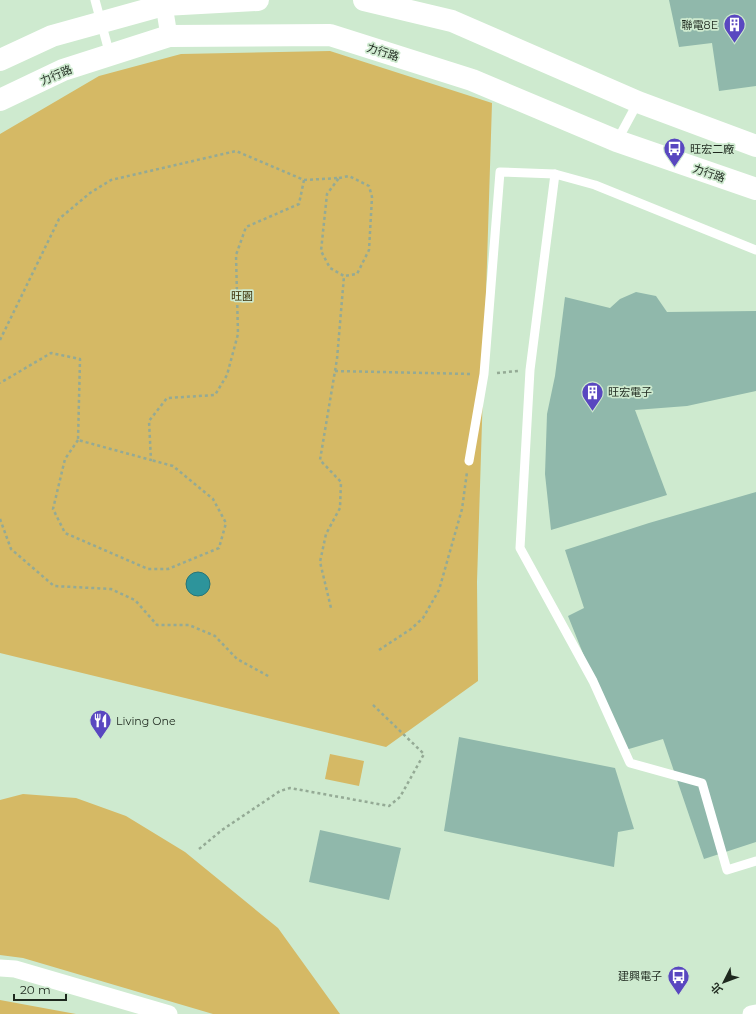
<svg xmlns="http://www.w3.org/2000/svg" width="756" height="1014" viewBox="0 0 756 1014" font-family="Montserrat,'Noto Sans TC',sans-serif">
	<style>
		.green { fill: #d5b965 }
		.water { fill: #2d949b; stroke: #287476 }
		.building { fill: #90b8ab }
		.lines { fill: none; stroke-linecap: round; stroke-linejoin: round }
		.path { stroke: #94aa95; stroke-width: 2.5; stroke-dasharray: 3 3; stroke-linecap: butt }
		.service { stroke: #fff; stroke-width: 9 }
		.minor { stroke: #fff; stroke-width: 17 }
		.tertiary { stroke: #fff; stroke-width: 22 }
		.labels { text-anchor: middle; stroke-width: 3.5; stroke-linejoin: round; paint-order: stroke }
		.poi-label { font-size: 11px; fill: #1e281e; stroke: #ceeacf; text-anchor: start }
		.street-label { font-size: 11px; fill: #1e281e; stroke: #ceeacf }
		.park-label { font-size: 11px; fill: #3b2f06; stroke: #ceeacf }
	</style>
	<rect width="100%" height="100%" fill="#ceeacf"/>
	<g class="green">
		<polygon points="330,51 492,103 477,582 478,681 386,747 0,653 0,134 99,76 181,54"/>
		<polygon points="330,754 364,761 359,786 325,779"/>
		<polygon points="23,794 76,798 126,816 185,852 278,928 340,1014 213,1014 23,958 0,955 0,800"/>
		<polygon points="0,1000 76,1014 0,1014"/>
	</g>
	<circle class="water" cx="198" cy="584" r="12"/>
	<g class="building">
		<polygon points="669,0 756,0 756,86 719,91 712,43 679,47"/>
		<polygon points="636,292 656,296 667,312 756,311 756,391 687,406 635,410 667,495 551,530 545,474 547,414 555,376 565,297 610,308 620,299"/>
		<polygon points="756,492 756,842 704,859 663,739 622,751 568,616 584,608 565,550 649,523"/>
		<polygon points="459,737 615,768 634,829 618,832 614,867 444,831"/>
		<polygon points="320,830 401,848 389,900 309,882"/>
	</g>
	<g class="lines">
		<g class="path">
			<polyline points="339,178 349,176 369,186 372,197 369,250 357,274 344,276"/>
			<polyline points="304,180 339,178 327,194 321,251 330,268 344,276 337,359 320,460 341,482 340,508 326,534 320,562 331,608"/>
			<polyline points="0,340 59,219 90,193 111,180 236,151 304,180 299,204 246,227 236,255 238,334 227,375 215,395 167,398 149,421 151,460 78,440 80,359 51,353 0,383"/>
			<polyline points="335,371 472,374"/>
			<polyline points="497,373 518,371"/>
			<polyline points="78,440 65,459 53,509 65,533 148,569 168,569 219,548 226,523 213,499 173,466 151,460"/>
			<polyline points="0,519 11,549 54,586 111,589 135,600 157,625 189,625 215,636 237,659 270,677"/>
			<polyline points="379,650 411,629 423,618 439,590 462,509 467,472"/>
			<polyline points="199,849 222,830 280,791 290,788 389,806 400,797 424,754 372,704"/>
		</g>
		<g class="service">
			<polyline points="95,0 110,55"/>
			<polyline points="617,141 638,102"/>
			<polyline points="756,250 595,185 555,174 530,370 520,548 593,681 630,763 702,783 727,870 756,861"/>
			<polyline points="469,461 484,374 500,172 555,174"/>
		</g>
		<g class="minor">
			<polyline points="164,0 164,5 169,36"/>
			<polyline points="0,968 15,969 169,1014"/>
			<polyline points="751,1014 756,1013"/>
		</g>
		<g class="tertiary">
			<polyline points="364,0 452,21 638,102 756,146"/>
			<polyline points="0,60 52,36 164,5 258,0"/>
			<polyline points="0,100 63,70 169,36 330,35 472,80 617,141 756,189"/>
		</g>
	</g>
	<defs>
		<symbol id="building-pin" viewBox="-11 -11 22 30"><path d="M0 17L-7.5 6A9.5 9.5 0 1 1 7.5 6Z" fill="#5947c0" stroke="#ceeacf"/><path d="M-4-6H4V6H1V3H-1V6H-4ZM-2.5-4.3h1.7v1.8h-1.7ZM.8-4.3h1.7v1.8H.8ZM-2.5-1h1.7V.8h-1.7ZM.8-1h1.7V.8H.8Z" fill="#fff"/></symbol>
		<symbol id="bus-pin" viewBox="-11 -11 22 30"><path d="M0 17L-7.5 6A9.5 9.5 0 1 1 7.5 6Z" fill="#5947c0" stroke="#ceeacf"/><path d="M-5-6H5V4H4V6H2V4H-2V6H-4V4H-5ZM-3.5-4V0h7V-4ZM-3.5 1.2v1.5H-2V1.2ZM2 1.2v1.5H3.5V1.2Z" fill="#fff"/></symbol>
		<symbol id="restaurant-pin" viewBox="-11 -11 22 30"><path d="M0 17L-7.5 6A9.5 9.5 0 1 1 7.5 6Z" fill="#5947c0" stroke="#ceeacf"/><path d="M-5-6h1v4h1v-4h1v4h1v-4h1v5L-1.5 .5V6h-2V.5L-5-1ZM5-6V6H3V1.5H1.5Q1.5-4 5-6Z" fill="#fff"/></symbol>
	</defs>
	<g fill-rule="evenodd">
		<use href="#building-pin" x="722" y="12" width="25" height="34"/>
		<use href="#bus-pin" x="662" y="136" width="25" height="34"/>
		<use href="#building-pin" x="580" y="380" width="25" height="34"/>
		<use href="#restaurant-pin" x="88" y="708" width="25" height="34"/>
		<use href="#bus-pin" x="666" y="964" width="25" height="34"/>
	</g>
	<g class="labels">
		<g class="poi-label">
			<text x="718" y="29" text-anchor="end">聯電8E</text>
			<text x="690" y="153">旺宏二廠</text>
			<text x="608" y="396">旺宏電子</text>
			<text x="116" y="725">Living One</text>
			<text x="662" y="980" text-anchor="end">建興電子</text>
		</g>
		<g class="street-label">
			<text transform="translate(383 52) rotate(18)" y="4">力行路</text>
			<text transform="translate(56 75) rotate(-23)" y="4">力行路</text>
			<text transform="translate(709 173) rotate(19)" y="4">力行路</text>
		</g>
		<g class="park-label">
			<text x="242" y="300">旺園</text>
		</g>
	</g>
	<g transform="translate(724 982) rotate(228)" stroke="#ceeacf" stroke-width="3" paint-order="stroke">
	<path d="M0-3L7 15L0 10L-7 15Z" fill="#1e281e"/>
	<text y="-6" font-size="11" font-weight="bold" text-anchor="middle" fill="#1e281e">北</text>
	</g>
	<path d="M14 994v6h52v-6" fill="none" stroke="#1e281e" stroke-width="2"/>
	<text x="20" y="994" font-size="12" fill="#1e281e" stroke="#ceeacf" stroke-width="3" paint-order="stroke">20 m</text>
</svg>
